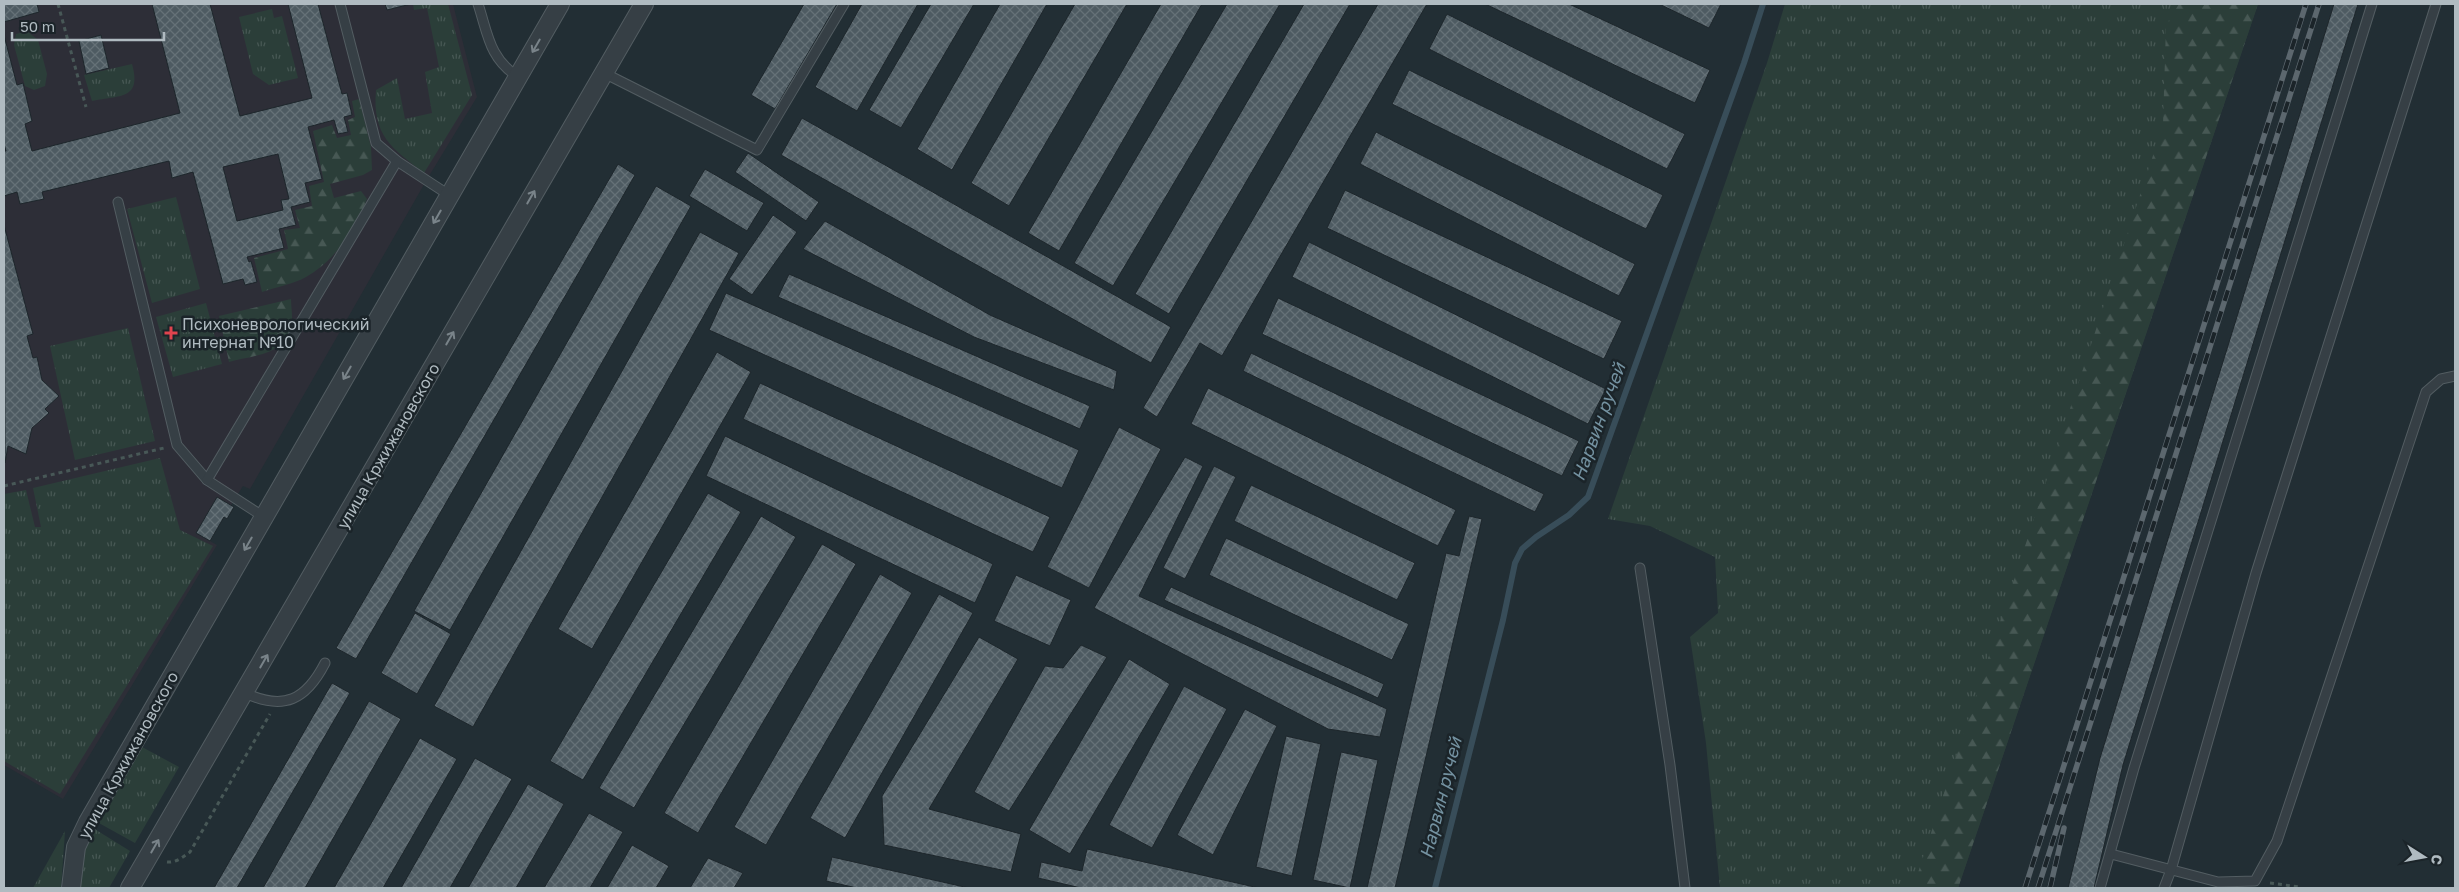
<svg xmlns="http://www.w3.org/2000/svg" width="2459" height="892" viewBox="0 0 2459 892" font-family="'Golos Text',sans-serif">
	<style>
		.medical { fill: #2d2e37 }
		.grass { fill: url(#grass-tufts) }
		.forest { fill: url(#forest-firs) }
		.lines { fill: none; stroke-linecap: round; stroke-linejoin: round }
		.stream { stroke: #384d59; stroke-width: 6 }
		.building { fill: url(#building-cross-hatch); stroke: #1d262b; fill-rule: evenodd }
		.service-casing { stroke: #535d62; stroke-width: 11 }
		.minor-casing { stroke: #535d62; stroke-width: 20 }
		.path { stroke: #485857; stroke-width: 3; stroke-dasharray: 4 4; stroke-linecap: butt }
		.service { stroke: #363f45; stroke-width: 9 }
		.minor { stroke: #363f45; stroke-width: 18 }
		.rail-casing { stroke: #5c676e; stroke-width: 5.5 }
		.rail { stroke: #1b2429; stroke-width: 4; stroke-dasharray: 11; stroke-linecap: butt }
		.oneway { stroke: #798389 }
		.health-dot { fill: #e0444e; stroke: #1b2429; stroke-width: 2 }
		.labels { text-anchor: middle; stroke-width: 5; stroke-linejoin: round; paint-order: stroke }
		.poi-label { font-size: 16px; fill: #b0bbc1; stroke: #1b2429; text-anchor: start }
		.street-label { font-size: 16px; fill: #b0bbc1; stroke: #1b2429 }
		.water-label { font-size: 18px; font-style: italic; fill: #7492a1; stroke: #1b2429 }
	</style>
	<defs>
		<pattern id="grass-tufts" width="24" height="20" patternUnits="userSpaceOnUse" patternTransform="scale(1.25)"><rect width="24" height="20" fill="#2b3e39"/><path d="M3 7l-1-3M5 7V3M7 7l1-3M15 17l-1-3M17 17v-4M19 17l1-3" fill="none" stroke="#475854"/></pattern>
		<pattern id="forest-firs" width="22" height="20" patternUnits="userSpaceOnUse" patternTransform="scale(1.25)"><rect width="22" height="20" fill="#2b3e39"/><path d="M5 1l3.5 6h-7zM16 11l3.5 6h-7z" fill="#475854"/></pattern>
		<pattern id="building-cross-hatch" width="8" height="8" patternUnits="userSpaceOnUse" patternTransform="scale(1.25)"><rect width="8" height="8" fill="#4e5b62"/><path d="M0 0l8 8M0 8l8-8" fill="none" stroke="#657177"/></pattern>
	</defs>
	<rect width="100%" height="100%" fill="#222e34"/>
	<polygon class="medical" points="4,4 453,4 477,97 426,181 250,489 243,486 231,505 210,541 217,545 63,799 4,765"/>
	<g class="grass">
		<path d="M 413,4 L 448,4 L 472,95 L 424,173 C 392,148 372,136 376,90 L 397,78 L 405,119 L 432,113 L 425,72 L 439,67 L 427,8 L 414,10 Z"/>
		<polygon points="1785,4 2258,4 1958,888 1720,888 1706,743 1690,637 1718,613 1715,557 1650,526 1608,519 1767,63"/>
		<polygon points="272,9 274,18 282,16 298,78 269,85 253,74 239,17"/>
		<polygon points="27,31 38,40 47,74 45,86 34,90 25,86 14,45 16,34"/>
		<path d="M 132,64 C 142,100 120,95 92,101 L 84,75 Z"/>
		<polygon points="176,197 200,289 152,303 127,209"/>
		<polygon points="206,303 222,364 173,377 156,317"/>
		<polygon points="128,328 155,441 75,460 50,346"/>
		<polygon points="160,458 180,530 213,546 60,794 4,761 4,494 26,490 35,527 41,527 33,488"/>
		<polygon points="142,747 179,767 135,843 97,822"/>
		<polygon points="93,828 130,851 109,888 78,888 86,843"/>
		<polygon points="65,831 61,888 33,888"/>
	</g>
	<g class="forest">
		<polygon points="2179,4 2258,4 1958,888 1913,888 2163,125 2166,25"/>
		<path d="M 359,99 L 371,147 L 372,170 L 363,175 L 330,184 L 334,198 L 361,191 L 367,199 C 356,228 335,261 306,277 C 294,284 276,287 262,292 L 254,258 L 288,249 L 284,230 L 300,228 L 295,210 L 312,206 L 309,186 L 324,182 L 313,131 L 332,125 L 337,138 L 351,135 L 348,120 L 355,117 L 352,101 Z"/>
		<path d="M 291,299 C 291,308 294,322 290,331 C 282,355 251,356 229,362 L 219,316 Z"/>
	</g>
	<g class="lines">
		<polyline class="stream" points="1435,888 1503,620 1515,563 1522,549 1536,537 1569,515 1588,497 1744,63 1763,4"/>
	</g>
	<g class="building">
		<polygon points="4,4 37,4 39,12 4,22"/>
		<path d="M 152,4 L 210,4 L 240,116 L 312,98 L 288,4 L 318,4 L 342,94 L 347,93 L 352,115 L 344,117 L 348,132 L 338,134 L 334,120 L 308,127 L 322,179 L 305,183 L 310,202 L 291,207 L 296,225 L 279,229 L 284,248 L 247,257 L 249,262 L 251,261 L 257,282 L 245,285 L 243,279 L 223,284 L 193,172 L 172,178 L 169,161 L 42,192 L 44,199 L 20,204 L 17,192 L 4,196 L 4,151 L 6,151 L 4,144 L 4,35 L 17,85 L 23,83 L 32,121 L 25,124 L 32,151 L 180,113 ZM 278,154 L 289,199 L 281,200 L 283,210 L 237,221 L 223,167 Z"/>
		<polygon points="385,4 411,4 387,10"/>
		<polygon points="804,4 837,4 775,109 751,95"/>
		<polygon points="862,4 918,4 857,111 815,87"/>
		<polygon points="931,4 974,4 901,128 869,110"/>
		<polygon points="1000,4 1047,4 952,170 917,149"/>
		<polygon points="1075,4 1127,4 1009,206 971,183"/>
		<polygon points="1161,4 1202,4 1059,251 1028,233"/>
		<polygon points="1227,4 1280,4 1113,286 1074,263"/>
		<polygon points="1304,4 1350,4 1169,314 1135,294"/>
		<polygon points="1378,4 1427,4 1222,356 1200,343 1157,417 1143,408"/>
		<polygon points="1485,4 1569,4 1710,70 1695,103"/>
		<polygon points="1659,4 1721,4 1709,28"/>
		<polygon points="2334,4 2358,4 2123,765 2094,888 2068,888 2100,758"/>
		<polygon points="1447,14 1685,134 1667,169 1429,49"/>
		<polygon points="101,35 109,68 86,74 79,41"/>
		<polygon points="1409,70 1663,195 1646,229 1392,104"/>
		<polygon points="802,118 1171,327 1151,363 781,155"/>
		<polygon points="1376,132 1635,264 1619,296 1360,164"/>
		<polygon points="748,153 819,202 806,221 735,172"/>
		<polygon points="618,164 635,175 356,659 336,648"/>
		<polygon points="705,169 764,203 747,231 689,196"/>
		<polygon points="656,186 691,206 450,630 414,611"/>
		<polygon points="1345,190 1622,321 1604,359 1327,228"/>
		<polygon points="773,215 797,232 752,295 729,279"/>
		<polygon points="825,221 990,315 1117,371 1114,390 974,337 803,249"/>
		<polygon points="4,225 33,334 27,336 33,358 37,357 42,380 59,396 45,409 49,413 32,428 26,454 8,446 5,463"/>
		<polygon points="700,232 739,253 473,727 434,706"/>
		<polygon points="1309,242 1606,389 1588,424 1292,277"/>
		<polygon points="789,274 1090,406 1080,429 778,297"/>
		<polygon points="726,293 1079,450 1062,488 709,330"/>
		<polygon points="1278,298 1579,441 1562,476 1262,334"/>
		<polygon points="717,352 751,372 592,649 558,629"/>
		<polygon points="1251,353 1544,494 1535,512 1243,371"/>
		<polygon points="760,383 1050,517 1033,552 743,419"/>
		<polygon points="1208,388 1456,510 1438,546 1191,424"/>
		<polygon points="1119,427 1161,449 1089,588 1047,567"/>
		<polygon points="725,436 993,564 975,603 706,476"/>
		<polygon points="1185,457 1203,466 1139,596 1387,709 1380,737 1328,729 1094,608"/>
		<polygon points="1214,466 1236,477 1185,579 1163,568"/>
		<polygon points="1251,485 1415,563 1397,600 1234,521"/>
		<polygon points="708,493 741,512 583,780 550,761"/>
		<polygon points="217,497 234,507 227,519 224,517 210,541 196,533"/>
		<polygon points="761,516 796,537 634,808 599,788"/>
		<polygon points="1469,516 1482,519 1395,888 1367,888 1446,553 1459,556"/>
		<polygon points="1226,538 1409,624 1392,660 1209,575"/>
		<polygon points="822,544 856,564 698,833 664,813"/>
		<polygon points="880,574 912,593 766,845 734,827"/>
		<polygon points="1016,575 1071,600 1050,646 994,621"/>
		<polygon points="1171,587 1384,684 1378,698 1164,600"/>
		<polygon points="939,594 973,613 845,838 810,818"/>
		<polygon points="415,613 451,634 417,694 381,673"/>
		<polygon points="979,637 1018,659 929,809 1021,834 1011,872 884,845 882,796"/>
		<polygon points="1081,645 1107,657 1009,811 974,792 1045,666 1063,668"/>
		<polygon points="1129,659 1170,684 1070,854 1029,830"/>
		<polygon points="332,683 350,693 237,888 214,888"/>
		<polygon points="1184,686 1227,709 1152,848 1109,825"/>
		<polygon points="369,701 401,719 305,888 263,888"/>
		<polygon points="1245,709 1277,726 1213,855 1177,835"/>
		<polygon points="1286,736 1321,744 1292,876 1256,867"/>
		<polygon points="420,738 457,759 383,888 334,888"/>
		<polygon points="1341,752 1378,760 1350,888 1313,880"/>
		<polygon points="475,758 512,779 450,888 401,888"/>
		<polygon points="528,784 564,804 516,888 468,888"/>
		<polygon points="589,813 623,832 590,888 544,888"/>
		<polygon points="632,845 669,866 656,888 607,888"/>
		<polygon points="1087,849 1259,888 1081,888 1038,878 1041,862 1082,871"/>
		<polygon points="832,857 969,888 857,888 826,881"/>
		<polygon points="708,858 743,873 734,888 690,888"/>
	</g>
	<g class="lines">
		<defs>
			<g id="service">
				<polyline points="340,4 376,143 397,161 449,195"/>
				<path d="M 478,4 C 488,34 489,58 518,77"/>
				<polyline points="604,73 757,150 844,4"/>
				<polyline points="118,202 177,445 207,480 264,517"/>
				<polyline points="207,480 397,161"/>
				<polyline points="1640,568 1670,765 1685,888"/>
				<path d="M 245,693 C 284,711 306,700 325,663"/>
				<polyline points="2111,854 2218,882 2255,881 2277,841 2426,392 2441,379 2455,376"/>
				<polyline points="2100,888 2134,768 2372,4"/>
				<polyline points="2164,888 2171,870 2256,573 2436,4"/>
			</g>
			<g id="minor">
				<polyline points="71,888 76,847 88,822 560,4"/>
				<polyline points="130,888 644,4"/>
			</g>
		</defs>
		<use href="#service" class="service-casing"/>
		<use href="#minor" class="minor-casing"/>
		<g class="path">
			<polyline points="58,4 86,107"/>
			<polyline points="4,486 164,448"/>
			<path d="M 167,862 C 176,863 183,857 190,852 L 270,714"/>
			<polyline points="2270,883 2300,887"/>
		</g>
		<use href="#service" class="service"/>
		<use href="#minor" class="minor"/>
		<defs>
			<g id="rail">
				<polyline points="2025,888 2306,4"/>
				<polyline points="2038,888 2319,4"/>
				<polyline points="2050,888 2064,828"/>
			</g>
		</defs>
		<use href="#rail" class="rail-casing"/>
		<use href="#rail" class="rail"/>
	</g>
	<defs><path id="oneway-shaft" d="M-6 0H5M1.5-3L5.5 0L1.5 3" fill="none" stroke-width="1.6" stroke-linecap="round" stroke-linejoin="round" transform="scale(1.25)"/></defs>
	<g class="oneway">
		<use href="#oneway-shaft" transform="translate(536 46) rotate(120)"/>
		<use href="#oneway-shaft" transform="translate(531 197) rotate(-60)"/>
		<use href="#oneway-shaft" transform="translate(437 217) rotate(120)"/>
		<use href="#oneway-shaft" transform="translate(450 338) rotate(-60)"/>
		<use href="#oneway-shaft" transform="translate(347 373) rotate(120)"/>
		<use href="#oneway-shaft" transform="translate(248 544) rotate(120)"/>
		<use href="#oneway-shaft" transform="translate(264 661) rotate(-60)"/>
		<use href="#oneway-shaft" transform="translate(155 846) rotate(-60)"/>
	</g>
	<path class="health-dot" d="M168.5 325.5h5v5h5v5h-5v5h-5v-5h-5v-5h5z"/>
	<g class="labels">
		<g class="poi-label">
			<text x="182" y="330">Психоневрологический<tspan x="182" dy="18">интернат №10</tspan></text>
		</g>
		<g class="street-label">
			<text transform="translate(388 446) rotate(-60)" y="6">улица Кржижановского</text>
			<text transform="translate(128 755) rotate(-61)" y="6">улица Кржижановского</text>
		</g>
		<g class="water-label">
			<text transform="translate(1599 422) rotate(-70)" y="6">Нарвин ручей</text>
			<text transform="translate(1441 798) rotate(-76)" y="6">Нарвин ручей</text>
		</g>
	</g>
	<rect width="2459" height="892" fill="none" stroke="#b0bbc1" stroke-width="10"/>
	<g transform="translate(2424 857) rotate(101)" stroke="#1b2429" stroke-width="4" paint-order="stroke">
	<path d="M0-4L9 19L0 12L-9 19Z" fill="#b0bbc1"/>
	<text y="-8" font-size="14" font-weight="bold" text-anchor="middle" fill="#b0bbc1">С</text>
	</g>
	<path d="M12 32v8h152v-8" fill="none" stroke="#b0bbc1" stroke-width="2.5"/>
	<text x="20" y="32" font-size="15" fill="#b0bbc1" stroke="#1b2429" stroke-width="4" paint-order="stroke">50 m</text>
</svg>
